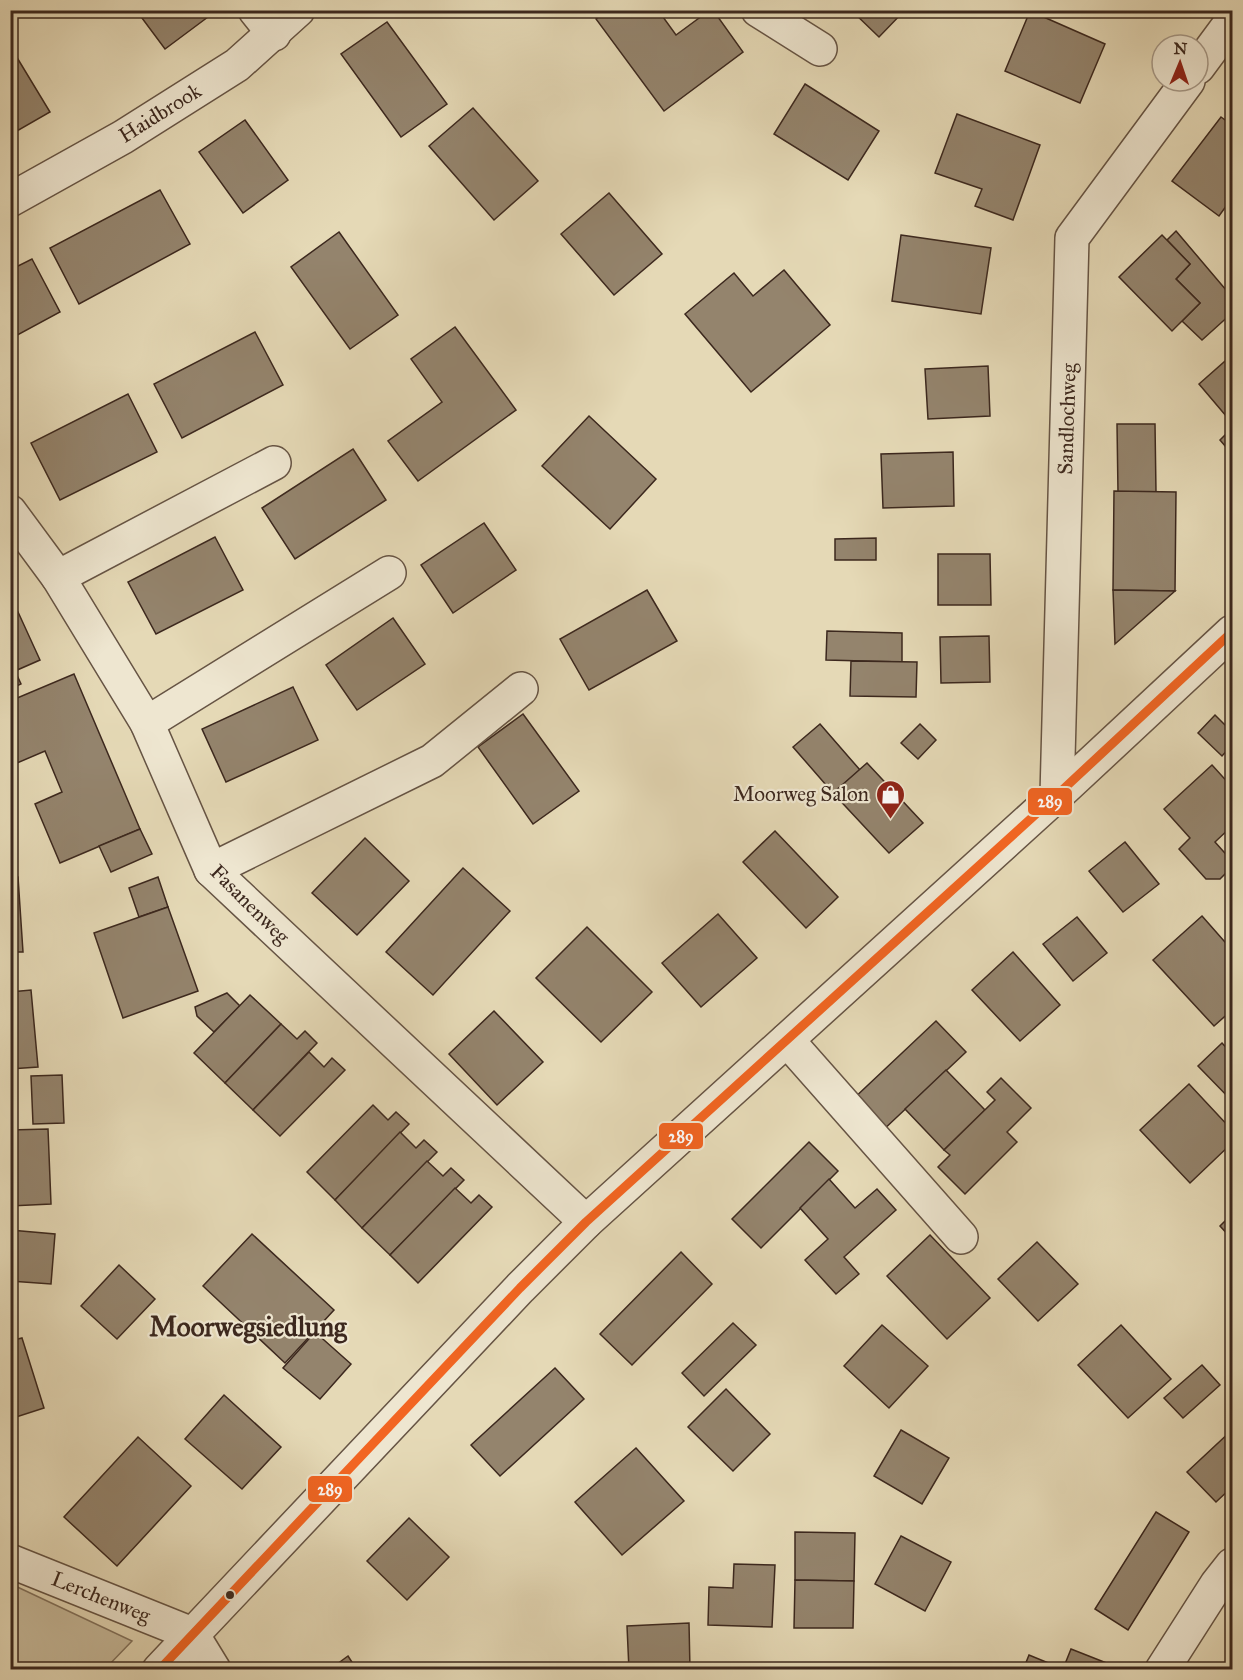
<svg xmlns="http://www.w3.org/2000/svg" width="1243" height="1680" viewBox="0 0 1243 1680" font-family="'IM FELL Great Primer',serif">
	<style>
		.green { fill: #c8bb9c; stroke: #82725d; stroke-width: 1.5 }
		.building { fill: #94846d; stroke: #3c281e; stroke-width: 1.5 }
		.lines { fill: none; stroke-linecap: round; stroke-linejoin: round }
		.minor-casing { stroke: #665444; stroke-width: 36 }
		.minor { stroke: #eee6d0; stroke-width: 33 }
		.bus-1-casing { stroke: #eee6d0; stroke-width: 14 }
		.bus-1 { stroke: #f26522; stroke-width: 9 }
		.bus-dot { fill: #3c281e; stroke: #eee6d0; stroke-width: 2 }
		.labels { text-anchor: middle; stroke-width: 4.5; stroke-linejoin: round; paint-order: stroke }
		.street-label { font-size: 21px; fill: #3c281e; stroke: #eee6d0 }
		.poi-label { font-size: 21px; fill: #3c281e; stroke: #eee6d0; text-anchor: end }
		.district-label { font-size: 27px; font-weight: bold; fill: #3c281e; stroke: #eee6d0 }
		.line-badge { stroke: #eee6d0; stroke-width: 2 }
		.badge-label { font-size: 16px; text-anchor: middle; font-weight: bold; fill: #fff }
	</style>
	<rect width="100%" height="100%" fill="#e5d9b6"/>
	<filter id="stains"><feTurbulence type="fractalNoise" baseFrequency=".00333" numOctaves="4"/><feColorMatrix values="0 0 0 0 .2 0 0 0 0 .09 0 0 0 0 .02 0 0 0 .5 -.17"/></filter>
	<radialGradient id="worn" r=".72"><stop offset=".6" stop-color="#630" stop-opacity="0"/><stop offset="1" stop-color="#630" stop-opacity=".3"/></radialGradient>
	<polygon class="green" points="11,1584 132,1641 105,1669 11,1669"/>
	<g class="building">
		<polygon points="136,10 215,10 216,11 165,49"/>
		<polygon points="608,10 658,10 676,35 710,10 713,10 743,52 664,111 596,19"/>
		<polygon points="851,10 905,10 879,37"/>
		<polygon points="1030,11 1105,44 1080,103 1005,71"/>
		<polygon points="387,22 447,104 401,137 341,54"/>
		<polygon points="10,46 50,112 10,135"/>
		<polygon points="805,84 879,131 848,180 774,134"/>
		<polygon points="473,108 538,181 494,220 429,146"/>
		<polygon points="957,114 1040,145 1013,220 975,206 982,189 935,173"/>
		<polygon points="1221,117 1232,125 1232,198 1219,216 1172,181"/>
		<polygon points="245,120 288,180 243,213 199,152"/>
		<polygon points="160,190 190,244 79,304 50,248"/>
		<polygon points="609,193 662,254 614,295 561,234"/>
		<polygon points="1176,231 1232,297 1232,313 1202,340 1182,321 1200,303 1176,279 1190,264 1167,240"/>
		<polygon points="339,232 398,315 350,349 291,267"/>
		<polygon points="901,235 991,248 981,314 892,301"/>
		<polygon points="1162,235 1190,264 1176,279 1200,303 1172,331 1119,277"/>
		<polygon points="32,259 60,312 10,339 10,270"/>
		<polygon points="784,270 830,325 751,392 685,314 734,273 753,296"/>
		<polygon points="455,327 516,410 418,481 388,441 442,402 411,359"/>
		<polygon points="255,332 283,385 182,438 154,384"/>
		<polygon points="1232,355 1232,423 1199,384"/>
		<polygon points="988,366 990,416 928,419 925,369"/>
		<polygon points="128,394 157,452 60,500 31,443"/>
		<polygon points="589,416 656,479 610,529 542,466"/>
		<polygon points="1117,424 1155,424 1156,492 1118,492"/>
		<polygon points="1232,428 1232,454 1220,440"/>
		<polygon points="353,449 386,500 295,559 262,508"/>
		<polygon points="953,452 954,506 883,508 881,454"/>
		<polygon points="1114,491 1176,492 1175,591 1113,590"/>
		<polygon points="484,523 516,570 453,613 421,565"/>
		<polygon points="215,537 243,590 156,634 128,582"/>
		<polygon points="876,538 876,560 835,560 835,539"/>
		<polygon points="938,554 990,554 991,605 938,605"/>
		<polygon points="647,590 677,641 589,690 560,639"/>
		<polygon points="1113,590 1175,591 1115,644"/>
		<polygon points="13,601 40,660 15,671 21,684 10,689 10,603"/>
		<polygon points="393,618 425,664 357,710 326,665"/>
		<polygon points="827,631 902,633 902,662 826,660"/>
		<polygon points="989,636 990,682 941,683 940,637"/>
		<polygon points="851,661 917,662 916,697 850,696"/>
		<polygon points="74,674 140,829 60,863 35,804 62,792 45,751 10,766 10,701"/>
		<polygon points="293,687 318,740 226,782 202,729"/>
		<polygon points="523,714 579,791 533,824 478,747"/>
		<polygon points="1215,715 1232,732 1232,745 1222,756 1198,733"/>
		<polygon points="820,724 860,770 833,793 793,747"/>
		<polygon points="920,724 936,740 918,759 901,743"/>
		<polygon points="867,763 923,823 889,853 833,793"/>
		<polygon points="1212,765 1232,787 1232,826 1215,842 1232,861 1232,867 1220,879 1206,879 1179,849 1190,838 1164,809"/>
		<polygon points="140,829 152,854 111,872 99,846"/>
		<polygon points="775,831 838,897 806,928 743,862"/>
		<polygon points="365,838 409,881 357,935 312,893"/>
		<polygon points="1125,842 1159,884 1123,912 1089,871"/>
		<polygon points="463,868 510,911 433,995 386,952"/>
		<polygon points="18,877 23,952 10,952 10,878"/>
		<polygon points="158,877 168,907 139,917 129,888"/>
		<polygon points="168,907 198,991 123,1018 94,933"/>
		<polygon points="718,914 757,958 701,1007 662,963"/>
		<polygon points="1202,916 1232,950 1232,1010 1214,1026 1153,960"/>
		<polygon points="1077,917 1107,953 1073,981 1043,944"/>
		<polygon points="587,927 652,992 601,1042 536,978"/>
		<polygon points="1013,952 1060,1005 1020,1041 972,990"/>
		<polygon points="31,990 38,1067 10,1069 10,992"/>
		<polygon points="227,993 240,1006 214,1032 197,1016 195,1007"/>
		<polygon points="250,995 281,1024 225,1083 194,1053"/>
		<polygon points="494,1011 543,1062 497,1105 449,1054"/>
		<polygon points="936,1021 966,1052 880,1133 850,1102"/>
		<polygon points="281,1024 297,1039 305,1031 317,1043 253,1110 225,1083"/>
		<polygon points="1222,1043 1232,1054 1232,1101 1198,1066"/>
		<polygon points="309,1052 324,1067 332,1058 345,1070 280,1136 253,1110"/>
		<polygon points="946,1070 985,1110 944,1150 905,1109"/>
		<polygon points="62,1075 64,1123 33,1124 31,1076"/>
		<polygon points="1001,1078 1031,1108 1007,1132 1017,1142 965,1194 938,1167 950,1155 944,1150 995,1100 987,1092"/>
		<polygon points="1189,1084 1232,1130 1232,1143 1190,1183 1140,1130"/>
		<polygon points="373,1105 388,1120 396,1112 409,1124 335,1200 307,1172"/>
		<polygon points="48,1129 51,1204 10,1206 10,1130"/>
		<polygon points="400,1132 416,1148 424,1140 437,1152 362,1228 335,1200"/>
		<polygon points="809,1142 838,1171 761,1248 732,1219"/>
		<polygon points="427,1161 443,1176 451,1168 464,1180 390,1255 362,1228"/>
		<polygon points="829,1179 855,1208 877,1189 896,1210 844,1257 859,1274 836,1294 805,1260 828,1239 800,1208"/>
		<polygon points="455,1188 471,1203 479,1195 492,1207 418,1283 390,1255"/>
		<polygon points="1232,1214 1232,1239 1220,1226"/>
		<polygon points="10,1230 55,1234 51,1284 10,1281"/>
		<polygon points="252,1234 334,1310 285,1363 203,1286"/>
		<polygon points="930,1235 990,1298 947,1339 887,1276"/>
		<polygon points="1037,1242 1078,1284 1038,1321 998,1279"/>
		<polygon points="681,1252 712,1284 632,1365 600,1334"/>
		<polygon points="119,1265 155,1299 117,1339 81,1306"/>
		<polygon points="733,1323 756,1345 704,1396 682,1373"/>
		<polygon points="882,1325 928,1366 889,1408 844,1366"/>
		<polygon points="1121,1325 1171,1379 1128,1418 1078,1365"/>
		<polygon points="315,1332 351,1364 320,1399 283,1368"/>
		<polygon points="22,1338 44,1408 10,1419 10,1341"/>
		<polygon points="1202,1365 1220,1385 1183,1418 1164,1398"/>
		<polygon points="555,1368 584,1399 500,1476 471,1445"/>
		<polygon points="726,1389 770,1434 733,1471 688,1427"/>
		<polygon points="224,1395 281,1447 242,1489 185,1439"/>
		<polygon points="901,1430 949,1458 922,1504 874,1476"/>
		<polygon points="1232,1430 1232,1487 1216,1502 1187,1472"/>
		<polygon points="138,1437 191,1486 117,1566 64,1517"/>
		<polygon points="636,1448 684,1501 622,1555 575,1502"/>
		<polygon points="1156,1512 1189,1532 1128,1630 1095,1609"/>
		<polygon points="409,1518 449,1557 407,1600 367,1561"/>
		<polygon points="795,1532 855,1533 854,1581 795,1580"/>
		<polygon points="901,1536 951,1562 925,1611 875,1584"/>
		<polygon points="734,1564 775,1565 772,1627 708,1625 709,1587 733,1588"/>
		<polygon points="795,1580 854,1581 853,1628 794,1628"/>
		<polygon points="689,1623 690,1670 629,1670 627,1626"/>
		<polygon points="1071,1649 1109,1664 1107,1670 1023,1670 1029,1655 1063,1669"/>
		<polygon points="348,1656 357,1670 329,1670"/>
	</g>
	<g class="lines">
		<defs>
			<g id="minor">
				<polyline points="255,10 274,34"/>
				<polyline points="758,10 820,49"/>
				<polyline points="1198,67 1232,21"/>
				<polyline points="10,200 123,137 237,65 298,10"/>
				<polyline points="10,512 58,577 147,723 211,870 586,1222"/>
				<polyline points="58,577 274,463"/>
				<polyline points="147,723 389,573"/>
				<polyline points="1057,795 1072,238 1188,81"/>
				<polyline points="211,870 432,761 521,689"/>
				<polyline points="787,1040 961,1237"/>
				<polyline points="10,1561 192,1634 214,1670"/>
				<polyline points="159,1670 520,1288 586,1222 1057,795 1232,632"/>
				<polyline points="1162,1670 1217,1584 1232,1565"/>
			</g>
		</defs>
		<use href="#minor" class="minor-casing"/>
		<use href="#minor" class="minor"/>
		<defs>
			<polyline id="bus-1" points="159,1670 520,1288 586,1222 1057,795 1232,632"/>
		</defs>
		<use href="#bus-1" class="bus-1-casing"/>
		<use href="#bus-1" class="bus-1"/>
	</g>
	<defs>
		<symbol id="shop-pin" viewBox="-11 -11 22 30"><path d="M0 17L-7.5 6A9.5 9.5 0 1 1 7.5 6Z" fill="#8f2418" stroke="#eee6d0"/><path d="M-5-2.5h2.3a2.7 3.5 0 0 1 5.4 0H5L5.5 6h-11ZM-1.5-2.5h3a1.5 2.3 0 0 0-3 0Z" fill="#fff"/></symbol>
	</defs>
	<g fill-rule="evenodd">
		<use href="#shop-pin" x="874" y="778" width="33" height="45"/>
	</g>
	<circle class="bus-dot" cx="230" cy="1595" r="5"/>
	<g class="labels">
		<g class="street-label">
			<text transform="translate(160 113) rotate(-32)" y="7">Haidbrook</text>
			<text transform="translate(1067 419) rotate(-88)" y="7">Sandlochweg</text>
			<text transform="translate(250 904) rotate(45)" y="7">Fasanenweg</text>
			<text transform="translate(101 1597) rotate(22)" y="7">Lerchenweg</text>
		</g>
		<g class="poi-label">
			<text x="869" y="801">Moorweg Salon</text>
		</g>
		<g class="district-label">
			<text x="248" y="1336">Moorwegsiedlung</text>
		</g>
	</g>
	<g class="line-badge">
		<rect x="1027" y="787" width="46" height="29" rx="6" fill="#f26522"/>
		<rect x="658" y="1122" width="46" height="28" rx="6" fill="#f26522"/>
		<rect x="307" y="1475" width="46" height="28" rx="6" fill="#f26522"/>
	</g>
	<g class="badge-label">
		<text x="1050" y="807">289</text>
		<text x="681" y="1142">289</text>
		<text x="330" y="1495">289</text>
	</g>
	<rect width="1243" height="1680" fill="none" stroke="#e5d9b6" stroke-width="36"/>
	<rect x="12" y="12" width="1219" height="1656" fill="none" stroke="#3c281e" stroke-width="3"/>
	<rect x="18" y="18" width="1207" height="1644" fill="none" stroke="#3c281e" stroke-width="1.5"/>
	<g transform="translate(1180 63) rotate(2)"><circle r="28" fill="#eee6d0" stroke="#a79a89" stroke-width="1.5"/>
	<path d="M0-4.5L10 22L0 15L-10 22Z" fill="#8f2418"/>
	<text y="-9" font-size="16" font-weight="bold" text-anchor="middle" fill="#3c281e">N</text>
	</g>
	<rect width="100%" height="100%" filter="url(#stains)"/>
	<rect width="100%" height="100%" fill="url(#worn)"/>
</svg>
